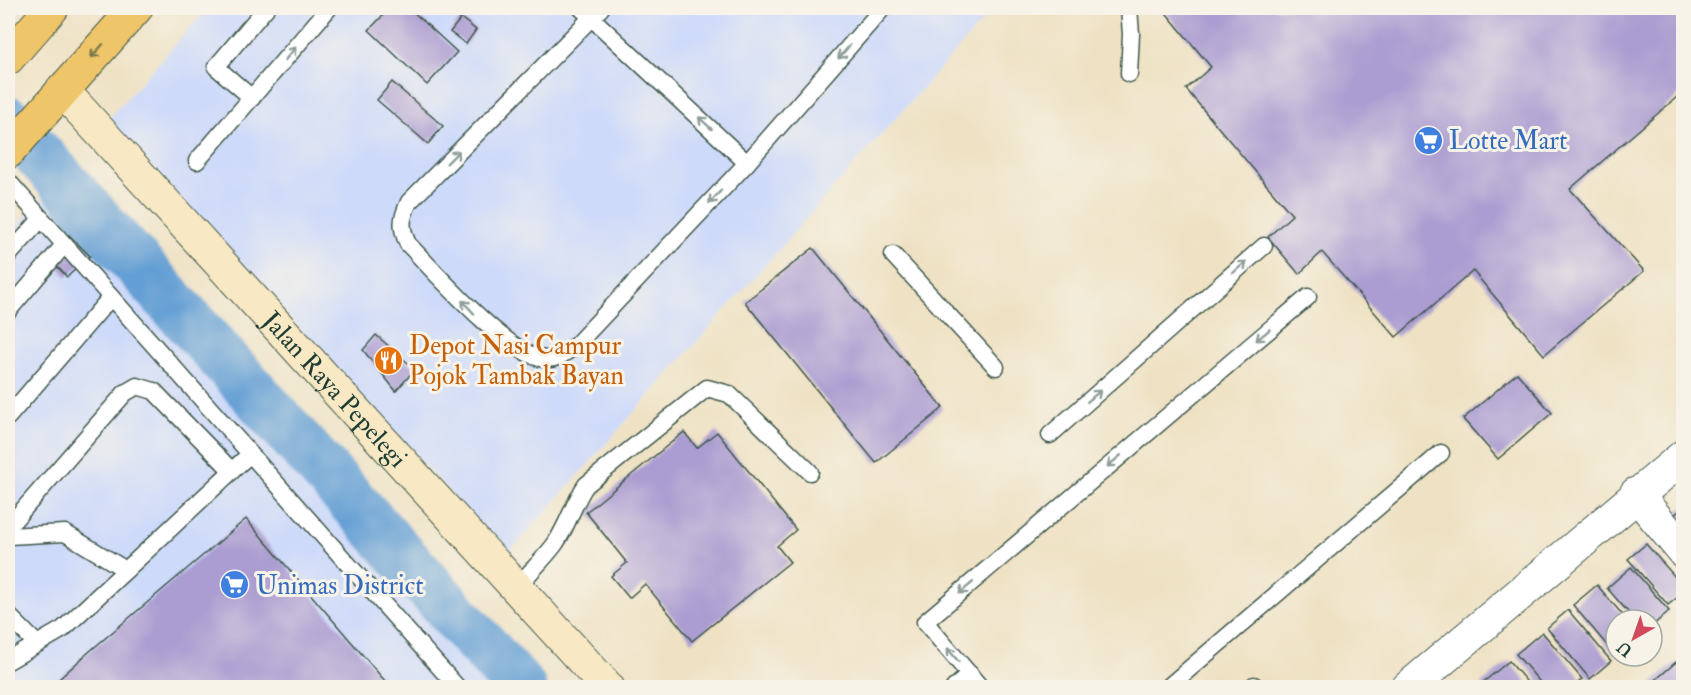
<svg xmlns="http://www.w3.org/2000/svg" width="1691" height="695" viewBox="0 0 1691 695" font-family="'IM FELL Double Pica',serif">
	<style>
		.built { fill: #cedafa }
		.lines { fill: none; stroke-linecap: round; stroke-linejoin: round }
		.river { stroke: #649fd4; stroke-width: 51 }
		.building { fill: #ab9dd1 }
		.lane-casing { stroke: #3e564a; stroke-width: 19 }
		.street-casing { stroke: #3e564a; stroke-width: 35 }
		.secondary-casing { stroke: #3e564a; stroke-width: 35 }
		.highway-casing { stroke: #3e564a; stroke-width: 35 }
		.lane { stroke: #fff; stroke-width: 16 }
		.street { stroke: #fff; stroke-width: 33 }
		.secondary { stroke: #f8e8c3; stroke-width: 33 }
		.highway { stroke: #eec569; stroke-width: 33 }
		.oneway { stroke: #7c7a4c }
		.oneway2 { stroke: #8f9e9a }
		.labels { text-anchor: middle; stroke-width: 6; stroke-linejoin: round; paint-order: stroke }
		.shop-label { font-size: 26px; fill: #366cbe; stroke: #f7f3e8; text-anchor: start }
		.food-label { font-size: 26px; fill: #c56008; stroke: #f7f3e8; text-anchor: start }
		.street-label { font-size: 26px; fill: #1f3d34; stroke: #f7f3e8 }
	</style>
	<rect width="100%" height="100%" fill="#f7f3e8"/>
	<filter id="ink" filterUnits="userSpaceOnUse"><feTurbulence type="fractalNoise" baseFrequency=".0167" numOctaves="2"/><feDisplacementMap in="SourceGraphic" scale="12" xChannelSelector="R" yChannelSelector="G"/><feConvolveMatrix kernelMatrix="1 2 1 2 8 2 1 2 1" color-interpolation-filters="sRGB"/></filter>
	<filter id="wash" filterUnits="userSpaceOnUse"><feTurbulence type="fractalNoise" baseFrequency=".008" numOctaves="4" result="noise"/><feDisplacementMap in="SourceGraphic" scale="24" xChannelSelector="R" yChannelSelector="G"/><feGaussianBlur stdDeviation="1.35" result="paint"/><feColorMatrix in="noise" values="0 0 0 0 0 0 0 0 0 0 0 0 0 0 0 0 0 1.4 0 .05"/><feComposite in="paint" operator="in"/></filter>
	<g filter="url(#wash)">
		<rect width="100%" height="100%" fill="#efe2c4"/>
		<g class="built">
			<polygon points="208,8 994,8 507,555 108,119"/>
			<polygon points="51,192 492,687 8,688 8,234"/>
		</g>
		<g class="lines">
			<polyline class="river" points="8,121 521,688"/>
		</g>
		<g id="blocks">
			<g class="building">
				<polygon points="390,8 409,8 457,52 427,85 369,30"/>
				<polygon points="1162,8 1684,8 1684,91 1570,189 1644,271 1544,355 1473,271 1396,337 1322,252 1299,274 1268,237 1292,215 1186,89 1211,67"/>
				<polygon points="461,18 476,30 466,44 450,32"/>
				<polygon points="392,82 443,126 428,144 377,100"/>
				<polygon points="69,235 90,256 67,277 47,256"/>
				<polygon points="813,248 943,408 876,463 745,302"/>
				<polygon points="376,335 415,369 396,391 363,350"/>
				<polygon points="1517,373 1552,413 1498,459 1463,419"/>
				<polygon points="684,432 697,448 717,432 796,530 777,546 790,562 692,641 645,584 629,598 611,576 627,563 586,512"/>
				<polygon points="1684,507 1684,528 1673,516"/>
				<polygon points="246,519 391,688 49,688 90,651"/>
				<polygon points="1646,544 1684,587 1684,592 1668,605 1628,559"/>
				<polygon points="1631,567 1669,611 1652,626 1652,620 1635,620 1607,588"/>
				<polygon points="1597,585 1627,620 1616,620 1616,656 1573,605"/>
				<polygon points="1568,610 1611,661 1590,679 1547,628"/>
				<polygon points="1542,632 1582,679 1573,688 1545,688 1516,654"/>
				<polygon points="1509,661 1532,688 1484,688 1481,684"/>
				<polygon points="1676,662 1684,670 1684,688 1652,688 1650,685"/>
			</g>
		</g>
	</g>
	<g filter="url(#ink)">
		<use href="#blocks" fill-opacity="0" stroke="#3e564a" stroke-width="1.5"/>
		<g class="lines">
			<defs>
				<g id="lane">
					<polyline points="581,8 747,163"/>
					<path d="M 601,8 L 409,202 C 401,219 400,227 408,244 C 434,271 510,358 546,359 C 557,360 566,352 575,346 L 747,163 L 883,8"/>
					<polyline points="1129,8 1131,34 1129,74"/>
					<polyline points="252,98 216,67 266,8"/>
					<polyline points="197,161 329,8"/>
					<polyline points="8,181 458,688"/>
					<polyline points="893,255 996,367"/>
					<polyline points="8,256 41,219"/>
					<polyline points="8,311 64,245"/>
					<polyline points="8,417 111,297"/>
					<polyline points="1050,435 1264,246"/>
					<polyline points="8,527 125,393 137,386 154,391 232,471"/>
					<polyline points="8,536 65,533 126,570"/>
					<path d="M 517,587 C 529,573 544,559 555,544 C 568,525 573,504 586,485 L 707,388 L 729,394 L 810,472"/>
					<polyline points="8,615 37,644"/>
					<polyline points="8,661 63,629 250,454"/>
					<polyline points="954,688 970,674"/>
					<polyline points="981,688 925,622 1308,297"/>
					<polyline points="1167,688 1441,453"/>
					<polyline points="1251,688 1254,685"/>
				</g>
				<g id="street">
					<polyline points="1636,494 1684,552"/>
					<polyline points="1408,688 1684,456"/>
				</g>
				<g id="secondary">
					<path id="s1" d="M 62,90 L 608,688"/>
				</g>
				<g id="highway">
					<polyline points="8,58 52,8"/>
					<polyline points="8,152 136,8"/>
				</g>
			</defs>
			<use href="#lane" class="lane-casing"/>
			<use href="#street" class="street-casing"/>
			<use href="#secondary" class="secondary-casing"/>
			<use href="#highway" class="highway-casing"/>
			<use href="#lane" class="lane"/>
			<use href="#street" class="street"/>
			<use href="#secondary" class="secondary"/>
			<use href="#highway" class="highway"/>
		</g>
		<defs><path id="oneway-shaft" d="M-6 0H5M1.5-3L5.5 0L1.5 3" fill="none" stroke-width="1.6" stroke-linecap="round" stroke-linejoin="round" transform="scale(1.5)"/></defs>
		<use class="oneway" href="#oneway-shaft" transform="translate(97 51) rotate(132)"/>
		<g class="oneway2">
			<use href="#oneway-shaft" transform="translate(844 52) rotate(131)"/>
			<use href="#oneway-shaft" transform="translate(290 54) rotate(-50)"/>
			<use href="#oneway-shaft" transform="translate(705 123) rotate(-137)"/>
			<use href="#oneway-shaft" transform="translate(453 157) rotate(-45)"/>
			<use href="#oneway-shaft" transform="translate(715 197) rotate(133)"/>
			<use href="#oneway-shaft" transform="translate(1240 267) rotate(-41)"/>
			<use href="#oneway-shaft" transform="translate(468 307) rotate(-133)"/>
			<use href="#oneway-shaft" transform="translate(1263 335) rotate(140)"/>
			<use href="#oneway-shaft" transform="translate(1094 396) rotate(-41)"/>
			<use href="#oneway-shaft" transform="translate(1114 461) rotate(140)"/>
			<use href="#oneway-shaft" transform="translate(966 588) rotate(140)"/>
			<use href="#oneway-shaft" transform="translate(953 655) rotate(-130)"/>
		</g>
	</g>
	<defs>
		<symbol id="supermarket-disc" viewBox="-11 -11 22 22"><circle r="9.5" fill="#3f7fe0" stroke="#f7f3e8"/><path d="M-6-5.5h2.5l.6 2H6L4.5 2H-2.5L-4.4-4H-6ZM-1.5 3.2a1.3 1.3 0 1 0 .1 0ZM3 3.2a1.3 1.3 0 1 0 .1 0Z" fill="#fff"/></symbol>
		<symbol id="restaurant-disc" viewBox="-11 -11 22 22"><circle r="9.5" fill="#e8710a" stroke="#f7f3e8"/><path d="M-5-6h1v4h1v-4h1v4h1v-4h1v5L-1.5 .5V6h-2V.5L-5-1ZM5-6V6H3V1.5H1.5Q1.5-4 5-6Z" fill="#fff"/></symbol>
	</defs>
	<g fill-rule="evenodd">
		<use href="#supermarket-disc" x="1412" y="124" width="33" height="33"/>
		<use href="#restaurant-disc" x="372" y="344" width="33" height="33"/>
		<use href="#supermarket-disc" x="218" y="568" width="33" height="33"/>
	</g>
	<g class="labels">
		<g class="shop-label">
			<text x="1449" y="149">Lotte Mart</text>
			<text x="256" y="594">Unimas District</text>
		</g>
		<g class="food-label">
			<text x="409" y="354">Depot Nasi Campur<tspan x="409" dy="30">Pojok Tambak Bayan</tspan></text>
		</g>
		<g class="street-label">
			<text dy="9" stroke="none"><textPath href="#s1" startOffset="405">Jalan Raya Pepelegi</textPath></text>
		</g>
	</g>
	<rect width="1691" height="695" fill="none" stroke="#f7f3e8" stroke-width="30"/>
	<g transform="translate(1634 638) rotate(220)"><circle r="28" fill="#f7f3e8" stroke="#a1aaa0" stroke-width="1.5"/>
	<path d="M0-4.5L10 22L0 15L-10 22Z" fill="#d1495b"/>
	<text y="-9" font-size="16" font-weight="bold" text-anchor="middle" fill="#1f3d34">U</text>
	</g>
</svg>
